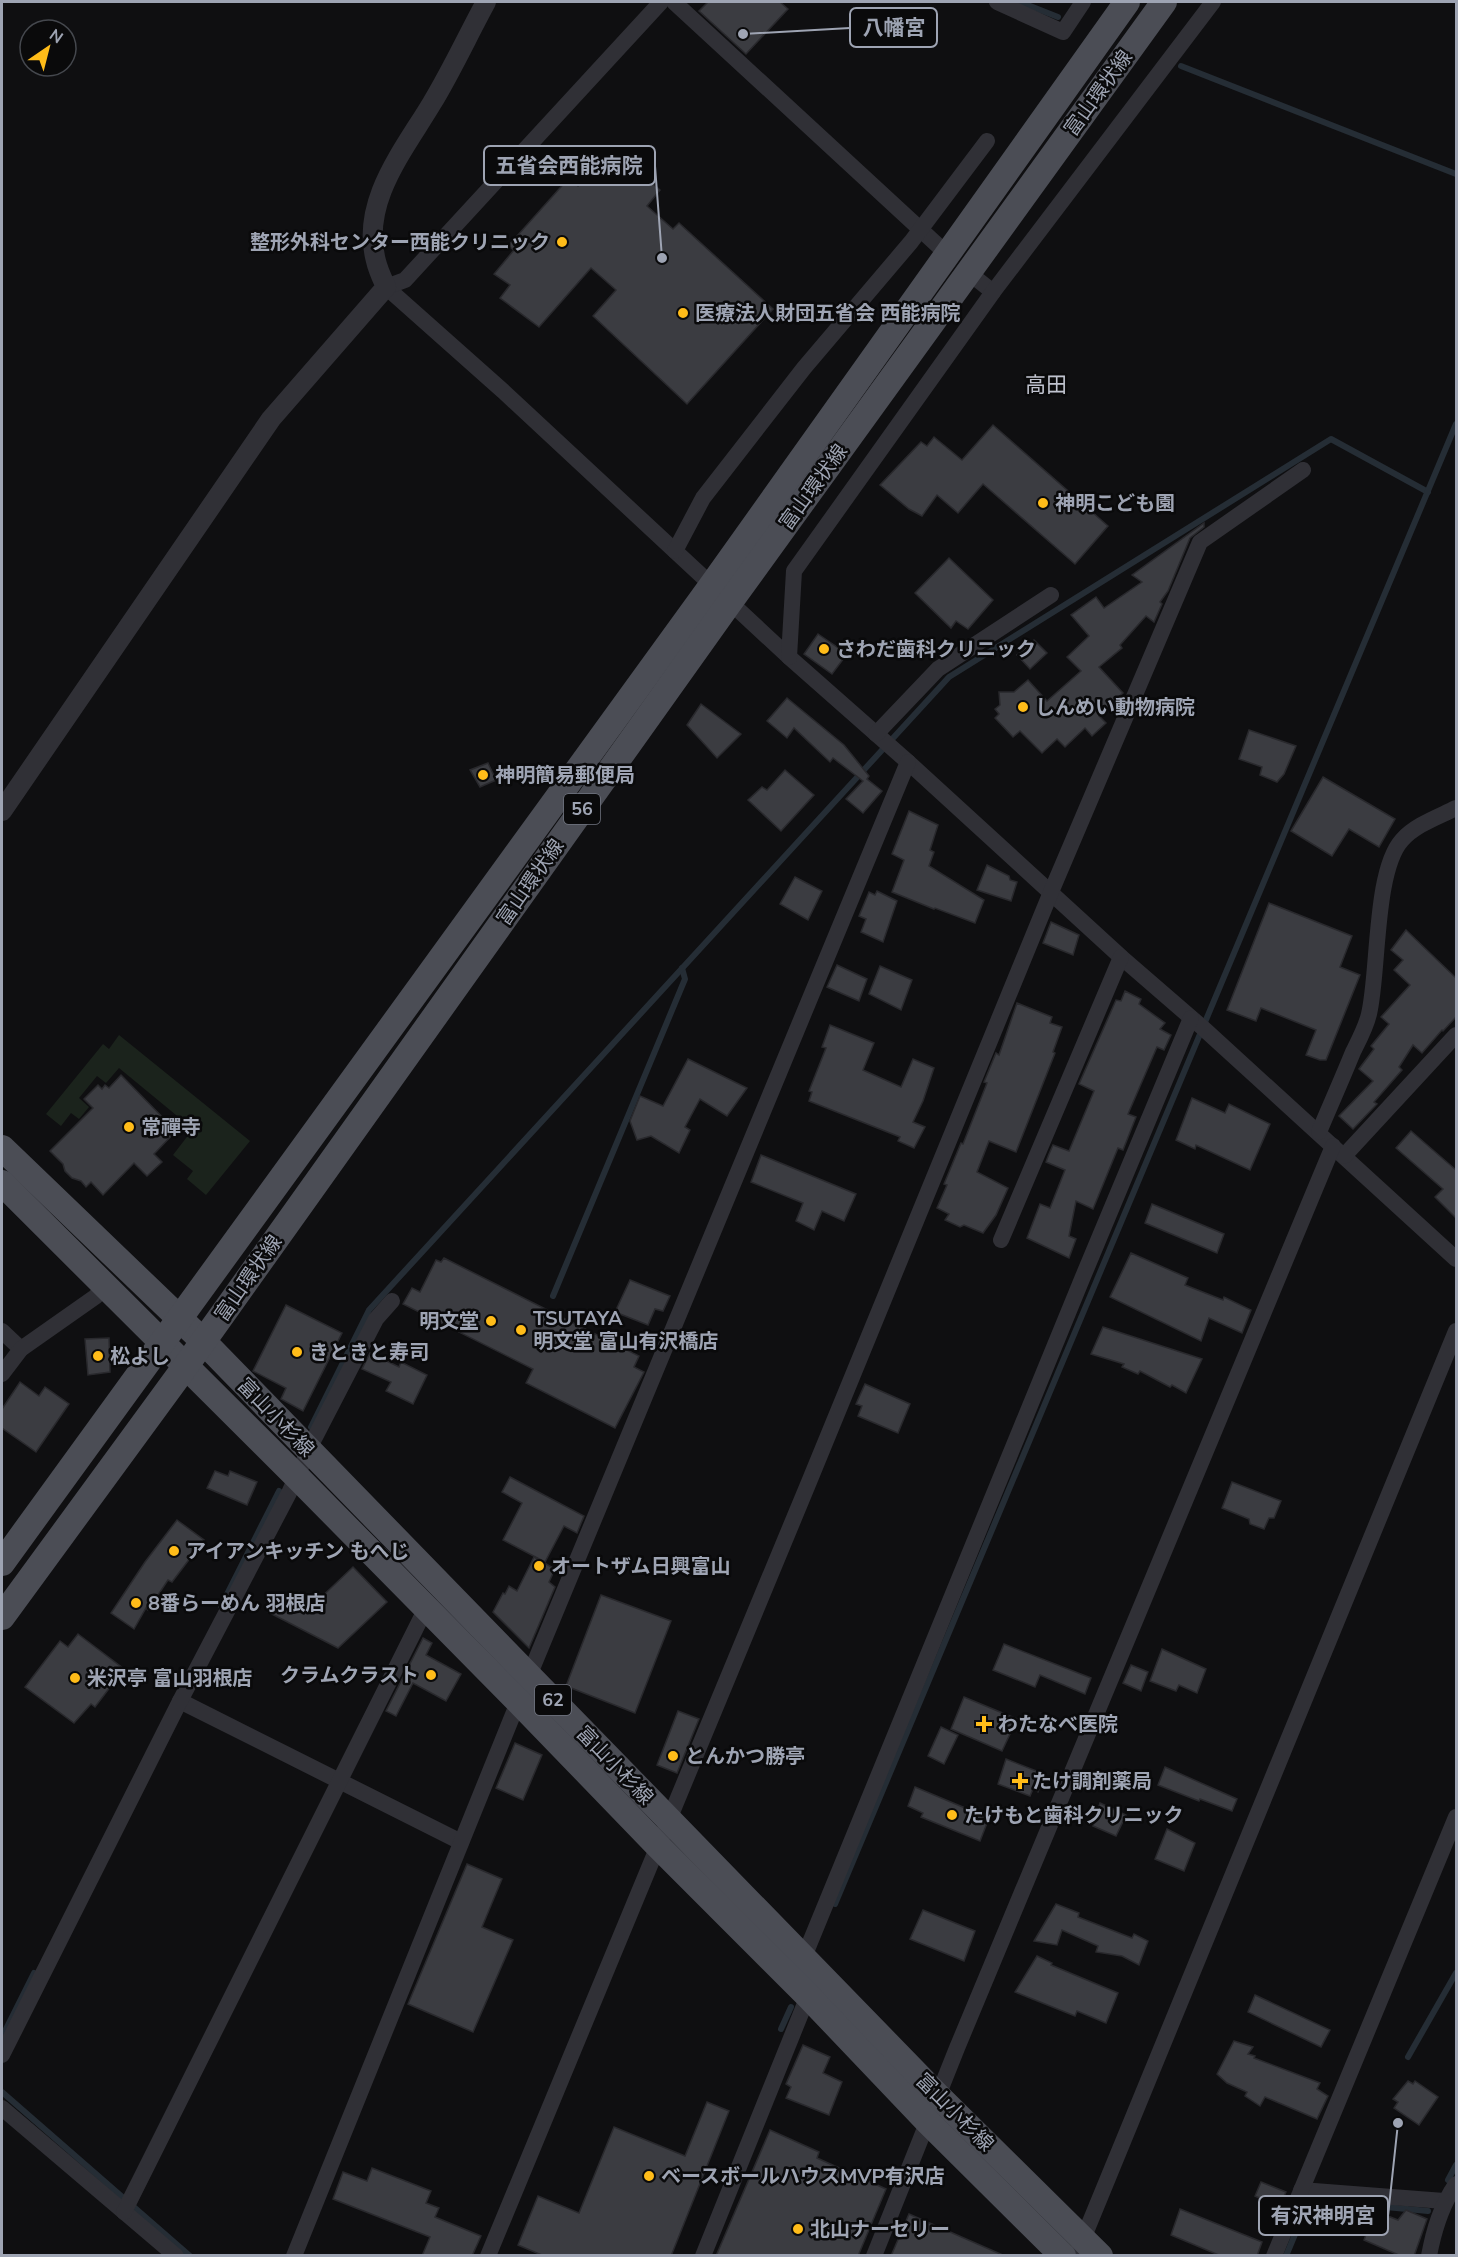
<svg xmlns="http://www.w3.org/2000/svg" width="1458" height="2257" viewBox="0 0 1458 2257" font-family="'Nunito Sans','Noto Sans JP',sans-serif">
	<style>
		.green { fill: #1b231c }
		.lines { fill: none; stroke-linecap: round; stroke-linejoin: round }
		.stream { stroke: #252d35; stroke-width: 6 }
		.building { fill: #3b3c41; stroke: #29292d; stroke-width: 1.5 }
		.minor { stroke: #303036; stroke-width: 16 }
		.tertiary { stroke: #303036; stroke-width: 20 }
		.primary { stroke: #4b4d55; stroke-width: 26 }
		.poi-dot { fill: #ffbc19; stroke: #0a0a0b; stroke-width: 2 }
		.labels { text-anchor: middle; stroke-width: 5; stroke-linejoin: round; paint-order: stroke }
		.shield { fill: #0a0a0b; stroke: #727681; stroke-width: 1.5 }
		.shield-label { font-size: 18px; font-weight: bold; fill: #9ea4b3 }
		.street-label { font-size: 20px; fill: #9ea4b3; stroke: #0a0a0b }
		.poi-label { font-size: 20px; font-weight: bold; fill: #9ea4b3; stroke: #0a0a0b; text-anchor: start }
		.neighbourhood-label { font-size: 21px; fill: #c0c3cf; stroke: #0a0a0b }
		.leader { fill: none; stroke: #9ea4b3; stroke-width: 2 }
		.callout-dot { fill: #9ea4b3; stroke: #0a0a0b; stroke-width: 2 }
		.callout { fill: #0a0a0b; stroke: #9ea4b3; stroke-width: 2 }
		.callout-label { font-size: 21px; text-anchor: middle; font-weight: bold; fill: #9ea4b3 }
	</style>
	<rect width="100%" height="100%" fill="#0f0f11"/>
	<polygon class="green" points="119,1035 250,1141 206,1195 187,1179 193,1171 173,1155 193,1129 119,1068 106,1083 97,1076 79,1098 89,1107 79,1119 71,1113 61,1126 46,1114 103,1044 109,1049"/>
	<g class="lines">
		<g class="stream">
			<polyline points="1020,2 1058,17"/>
			<polyline points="1181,66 1456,174"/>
			<polyline points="553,1296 685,979 682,968"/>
			<polyline points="311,1427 369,1310 949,677 1331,439 1428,492"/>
			<polyline points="221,1606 279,1491"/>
			<polyline points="835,1904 1456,424"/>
			<polyline points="781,2029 791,2007"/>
			<polyline points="2,2037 34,1973"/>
			<polyline points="1408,2057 1456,1973"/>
			<polyline points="2,2092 190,2256"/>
			<polyline points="1448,2180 1456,2165"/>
			<polyline points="1286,2256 1306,2208 1312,2200 1428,2211"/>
		</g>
	</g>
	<g class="building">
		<polygon points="708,2 780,2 788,9 746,54 699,11"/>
		<polygon points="601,159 619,174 628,162 660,190 647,206 673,229 679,223 773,309 687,404 593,316 616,290 591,268 539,327 500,298 510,285 494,274 514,250 508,246 568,179 578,186"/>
		<polygon points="993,425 1108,526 1075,564 983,484 958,513 937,495 922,516 909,509 880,485 921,442 927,446 934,437 962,460"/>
		<polygon points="1204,523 1204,527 1190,538 1168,591 1160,602 1162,604 1154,622 1146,616 1120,645 1122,648 1099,667 1123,693 1101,713 1099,716 1106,723 1092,736 1085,728 1065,747 1057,739 1042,753 1020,731 1013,737 995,718 999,714 995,709 1000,705 999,692 1014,692 1028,680 1047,701 1081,671 1067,657 1089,636 1071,615 1096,597 1104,608 1142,582 1132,575"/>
		<polygon points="949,558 993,600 968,629 956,621 951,628 915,593"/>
		<polygon points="818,634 847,654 832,674 804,654"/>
		<polygon points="1034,640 1047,653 1030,669 1017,655"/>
		<polygon points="787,698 844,745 869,776 867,779 882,791 863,813 846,799 863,781 833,758 830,762 794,728 787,738 767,721"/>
		<polygon points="701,704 741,734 717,758 687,725"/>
		<polygon points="1249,730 1296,746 1284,774 1277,782 1260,775 1262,767 1239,759"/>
		<polygon points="488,763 496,780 480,787 470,770"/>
		<polygon points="785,770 814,795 781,831 748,800 762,787 767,790"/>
		<polygon points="1323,777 1395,819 1379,847 1349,829 1332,856 1291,831"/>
		<polygon points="909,811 938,825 930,850 934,852 929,866 984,900 975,923 935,908 934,909 892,892 904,860 892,854"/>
		<polygon points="987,865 1009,876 1010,880 1017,882 1011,901 977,890"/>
		<polygon points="795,877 822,891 808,920 780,904"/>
		<polygon points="877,891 897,901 883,942 861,932 866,919 859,916 869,892 875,895"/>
		<polygon points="1269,903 1352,936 1340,967 1360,975 1326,1060 1320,1060 1306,1055 1316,1030 1261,1008 1256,1021 1227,1010"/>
		<polygon points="1051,922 1079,935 1073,955 1043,943"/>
		<polygon points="1406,930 1456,978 1456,1017 1443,1031 1442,1030 1422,1053 1413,1045 1399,1067 1402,1070 1374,1102 1377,1104 1353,1129 1339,1116 1373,1081 1359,1069 1374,1049 1371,1046 1389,1024 1381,1017 1410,985 1394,970 1403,960 1391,950"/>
		<polygon points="837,965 867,979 859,1001 827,987"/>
		<polygon points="880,966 912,980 901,1010 869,994"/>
		<polygon points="1125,991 1141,999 1139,1004 1165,1023 1160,1029 1171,1035 1164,1050 1157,1047 1128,1114 1136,1117 1123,1150 1118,1148 1093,1209 1076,1201 1069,1236 1076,1239 1069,1258 1027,1238 1040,1204 1050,1208 1065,1170 1046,1162 1049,1154 1053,1145 1069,1151 1094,1091 1079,1084 1116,1000 1121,1001"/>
		<polygon points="1017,1003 1052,1017 1050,1023 1062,1027 1053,1052 1055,1053 1016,1152 989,1141 977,1172 1008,1188 996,1215 983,1233 964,1225 960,1227 945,1220 949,1214 937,1208 947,1185 944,1184 961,1143 963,1144 987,1083 984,1082 996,1053 999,1055"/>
		<polygon points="830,1025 874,1043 863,1070 901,1087 913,1059 934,1068 923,1101 913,1122 925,1127 914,1148 898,1141 900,1137 809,1101 812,1092 809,1091 826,1048 822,1047"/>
		<polygon points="688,1059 747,1088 727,1116 700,1099 685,1127 690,1130 679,1153 651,1136 637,1140 630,1121 640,1096 663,1106"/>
		<polygon points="121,1075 176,1131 154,1154 162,1162 147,1176 134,1163 103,1195 91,1182 86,1187 81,1181 72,1178 65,1171 63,1164 50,1151 93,1108 84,1099 98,1085 102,1089 105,1085 109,1088"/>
		<polygon points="1192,1098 1225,1113 1229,1104 1270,1124 1250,1170 1196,1145 1195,1149 1176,1140"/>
		<polygon points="1411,1131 1456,1170 1456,1218 1435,1197 1443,1189 1396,1148"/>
		<polygon points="761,1155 856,1194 844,1221 822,1211 814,1230 796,1221 803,1203 751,1182"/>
		<polygon points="1152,1204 1224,1234 1217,1253 1145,1223"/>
		<polygon points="1131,1253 1188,1278 1185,1285 1223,1300 1224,1297 1251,1310 1242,1333 1209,1318 1201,1341 1110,1297"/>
		<polygon points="444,1258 639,1356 634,1367 644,1372 615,1428 526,1383 533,1369 403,1304 412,1288 420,1292 436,1260 441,1262"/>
		<polygon points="630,1280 670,1296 663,1311 655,1309 648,1325 615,1312"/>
		<polygon points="286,1305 342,1333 303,1411 281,1399 286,1388 253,1371"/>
		<polygon points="1103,1327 1202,1359 1186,1393 1172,1385 1170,1387 1140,1371 1138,1374 1122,1367 1124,1364 1091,1354"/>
		<polygon points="109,1338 110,1372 88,1375 85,1339"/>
		<polygon points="370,1353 399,1367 401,1362 427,1375 413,1404 386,1391 391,1382 362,1369"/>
		<polygon points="20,1382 39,1396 45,1387 69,1404 36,1452 2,1428 2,1409"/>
		<polygon points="865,1384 910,1404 898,1433 858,1416 862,1406 856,1404"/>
		<polygon points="215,1471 228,1476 230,1471 257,1482 247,1505 207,1488"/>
		<polygon points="510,1477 584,1516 577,1533 564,1526 545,1562 503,1540 522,1503 502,1492"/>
		<polygon points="1232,1482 1281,1501 1274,1518 1269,1518 1264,1529 1250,1524 1249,1519 1222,1508"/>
		<polygon points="177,1520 204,1540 172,1582 168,1580 148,1610 146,1608 134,1629 111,1613 145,1562"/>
		<polygon points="534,1557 555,1569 549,1582 555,1587 529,1648 493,1612 503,1593 505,1594 509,1586 517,1591"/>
		<polygon points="353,1567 387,1602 338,1648 268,1612 282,1599 287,1604 299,1592 312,1606"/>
		<polygon points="601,1595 671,1621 635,1713 566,1686"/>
		<polygon points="78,1634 124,1669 95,1707 91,1704 74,1723 25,1687 60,1641 68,1647"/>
		<polygon points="423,1638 432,1643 426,1655 461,1674 446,1701 413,1683 396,1716 386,1711"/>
		<polygon points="1004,1644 1091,1678 1085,1694 1040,1675 1035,1687 993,1670"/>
		<polygon points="1162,1649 1206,1669 1197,1693 1179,1685 1176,1691 1150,1681"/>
		<polygon points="1131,1665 1148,1672 1141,1691 1123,1683"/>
		<polygon points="964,1697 1017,1719 1002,1751 951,1729"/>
		<polygon points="678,1711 699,1719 677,1773 657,1765"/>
		<polygon points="941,1727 958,1735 944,1764 928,1756"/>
		<polygon points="515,1743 542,1755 523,1800 496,1788"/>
		<polygon points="1006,1759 1044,1774 1038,1792 1033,1789 1030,1796 998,1784"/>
		<polygon points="1165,1767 1237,1799 1232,1811 1200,1799 1199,1801 1158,1785"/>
		<polygon points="915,1787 989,1818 980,1841 921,1817 923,1813 908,1806"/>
		<polygon points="1100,1803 1126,1815 1116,1836 1093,1826"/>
		<polygon points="1167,1829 1195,1843 1184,1871 1155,1859"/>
		<polygon points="467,1864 502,1879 482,1927 513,1940 473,2032 408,2004"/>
		<polygon points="1056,1904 1079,1913 1078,1917 1132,1938 1134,1934 1148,1941 1139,1965 1122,1956 1096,1952 1098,1946 1062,1930 1057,1945 1034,1941"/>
		<polygon points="923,1910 975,1931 964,1961 910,1939"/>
		<polygon points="1037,1956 1052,1963 1051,1965 1118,1993 1106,2023 1077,2011 1075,2016 1015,1992"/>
		<polygon points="1255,1995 1330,2030 1321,2047 1248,2012"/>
		<polygon points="1234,2041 1253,2047 1248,2054 1255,2056 1254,2058 1320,2083 1317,2089 1328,2096 1317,2119 1265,2097 1260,2106 1245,2096 1247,2092 1227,2083 1217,2074"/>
		<polygon points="803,2045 830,2057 823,2073 842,2082 829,2115 786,2098 791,2087 786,2084"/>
		<polygon points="1408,2081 1413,2084 1415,2081 1438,2097 1419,2125 1394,2108 1398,2102 1393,2099"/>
		<polygon points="707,2102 729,2111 671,2256 544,2256 518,2245 538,2196 579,2213 614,2127 685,2156"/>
		<polygon points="770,2130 819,2152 817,2158 886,2189 858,2256 716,2256"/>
		<polygon points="372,2168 431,2191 426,2203 439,2208 435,2217 481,2236 472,2256 422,2256 430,2237 333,2199 343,2172 367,2181"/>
		<polygon points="1261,2182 1286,2192 1279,2207 1255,2196"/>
		<polygon points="1180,2209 1262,2242 1257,2256 1221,2256 1171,2235"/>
		<polygon points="1406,2210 1427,2219 1414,2256 1401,2256 1364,2240 1375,2211 1398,2220"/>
		<polygon points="909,2214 1005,2256 891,2256"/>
	</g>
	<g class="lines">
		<g class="minor">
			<polyline points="674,2 947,254"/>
			<polyline points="997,2 1063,32 1083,2"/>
			<polyline points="968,272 993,292"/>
			<polyline points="386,287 503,391 789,657 908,762 1121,957 1203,1028 1456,1259"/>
			<polyline points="386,287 405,280 661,2"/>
			<polyline points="675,551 703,498 804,368 911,242 987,141"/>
			<polyline points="789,657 794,571 993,292 1213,2"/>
			<polyline points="876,734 938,669 1051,595"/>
			<path d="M 1319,1132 C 1330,1106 1342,1079 1353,1052 C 1359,1040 1366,1027 1369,1014 C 1379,972 1374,871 1402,840 C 1415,825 1438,817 1456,808"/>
			<polyline points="1344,1156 1456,1035"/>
			<polyline points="1001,1240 1121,957"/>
			<polyline points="2,1331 21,1349"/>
			<polyline points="2,1374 21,1349 95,1297 106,1287"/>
			<polyline points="180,1701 461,1842"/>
			<polyline points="804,1957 1082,1279 1191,1018"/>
			<polyline points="2,2055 180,1701 289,1493 315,1437 376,1319 392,1301"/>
			<polyline points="2,2108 176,2256"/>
			<polyline points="1301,2190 1444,2201"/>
			<polyline points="124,2212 426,1608"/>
			<polyline points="294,2256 512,1717 908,762"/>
			<polyline points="488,2256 809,1482 1051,892 1200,542 1303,470"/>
			<polyline points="703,2256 808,1996"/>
			<polyline points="874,2256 957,2048 1333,1146"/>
			<polyline points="1076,2256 1456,1331"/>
			<polyline points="1274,2256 1456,1817"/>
			<path d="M 1429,2256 C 1434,2229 1441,2206 1456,2184"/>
		</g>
		<path class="tertiary" d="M 2,811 L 271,419 L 386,287 C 382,278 378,270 376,261 C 360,202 404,150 432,103 C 452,70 468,35 486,2"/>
		<g class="primary">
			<polyline points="2,1148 203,1341 938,2096 1100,2256"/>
			<polyline points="2,1183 297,1477 519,1702 658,1846 808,1996 928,2122 1063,2256"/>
			<polyline points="2,1563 712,585 1127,2"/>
			<polyline points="2,1617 185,1367 730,602 1164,2"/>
		</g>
	</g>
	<g class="poi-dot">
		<circle cx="562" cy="242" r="6"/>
		<circle cx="683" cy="313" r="6"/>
		<circle cx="1043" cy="503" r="6"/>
		<circle cx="824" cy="649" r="6"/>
		<circle cx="1023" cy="707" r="6"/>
		<circle cx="483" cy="775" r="6"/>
		<circle cx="129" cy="1127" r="6"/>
		<circle cx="491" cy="1321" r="6"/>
		<circle cx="521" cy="1330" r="6"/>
		<circle cx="297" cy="1352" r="6"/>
		<circle cx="98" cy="1356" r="6"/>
		<circle cx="174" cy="1551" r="6"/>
		<circle cx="539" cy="1566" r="6"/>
		<circle cx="136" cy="1603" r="6"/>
		<circle cx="431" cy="1675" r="6"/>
		<circle cx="75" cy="1678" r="6"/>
		<path d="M981 1715h6v6h6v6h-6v6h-6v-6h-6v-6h6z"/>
		<circle cx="673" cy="1756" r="6"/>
		<path d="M1017 1772h6v6h6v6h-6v6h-6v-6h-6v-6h6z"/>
		<circle cx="952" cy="1815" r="6"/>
		<circle cx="649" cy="2176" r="6"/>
		<circle cx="798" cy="2229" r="6"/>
	</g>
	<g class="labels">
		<g class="shield">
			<rect x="564" y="794" width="36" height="30" rx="4.5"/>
			<rect x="535" y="1685" width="36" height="30" rx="4.5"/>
		</g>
		<g class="shield-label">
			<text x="582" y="815">56</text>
			<text x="553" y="1706">62</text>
		</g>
		<g class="street-label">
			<text transform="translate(1098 93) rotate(-54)" y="7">富山環状線</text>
			<text transform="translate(813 487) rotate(-54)" y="7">富山環状線</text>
			<text transform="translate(530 882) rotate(-55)" y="7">富山環状線</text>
			<text transform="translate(248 1278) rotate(-55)" y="7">富山環状線</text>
			<text transform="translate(276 1417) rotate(46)" y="7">富山小杉線</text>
			<text transform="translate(615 1765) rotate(46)" y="7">富山小杉線</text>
			<text transform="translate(955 2112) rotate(45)" y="7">富山小杉線</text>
		</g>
		<g class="poi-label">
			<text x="550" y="249" text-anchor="end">整形外科センター西能クリニック</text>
			<text x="695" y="320">医療法人財団五省会 西能病院</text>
			<text x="1055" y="510">神明こども園</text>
			<text x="836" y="656">さわだ歯科クリニック</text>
			<text x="1035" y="714">しんめい動物病院</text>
			<text x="495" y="782">神明簡易郵便局</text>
			<text x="141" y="1134">常禪寺</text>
			<text x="533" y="1325">TSUTAYA<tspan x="533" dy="23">明文堂 富山有沢橋店</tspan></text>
			<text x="479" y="1328" text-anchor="end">明文堂</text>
			<text x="309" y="1359">きときと寿司</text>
			<text x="110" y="1363">松よし</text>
			<text x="186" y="1558">アイアンキッチン もへじ</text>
			<text x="551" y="1573">オートザム日興富山</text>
			<text x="148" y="1610">8番らーめん 羽根店</text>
			<text x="419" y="1682" text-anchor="end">クラムクラスト</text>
			<text x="87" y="1685">米沢亭 富山羽根店</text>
			<text x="998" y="1731">わたなべ医院</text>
			<text x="685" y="1763">とんかつ勝亭</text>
			<text x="1032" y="1788">たけ調剤薬局</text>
			<text x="964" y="1822">たけもと歯科クリニック</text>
			<text x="661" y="2183">ベースボールハウスMVP有沢店</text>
			<text x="810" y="2236">北山ナーセリー</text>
		</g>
		<g class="neighbourhood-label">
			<text x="1046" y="392">高田</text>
		</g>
	</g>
	<path class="leader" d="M743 34L850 28M662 258L655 166M1398 2123L1388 2216"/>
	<g class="callout-dot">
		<circle cx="743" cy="34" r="6"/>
		<circle cx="662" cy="258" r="6"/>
		<circle cx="1398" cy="2123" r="6"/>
	</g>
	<g class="callout">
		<rect x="850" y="8" width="87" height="39" rx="6"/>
		<rect x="484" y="146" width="171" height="39" rx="6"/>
		<rect x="1259" y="2196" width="129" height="39" rx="6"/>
	</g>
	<g class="callout-label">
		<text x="894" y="35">八幡宮</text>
		<text x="569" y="173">五省会西能病院</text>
		<text x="1323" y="2223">有沢神明宮</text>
	</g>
	<rect width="1458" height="2257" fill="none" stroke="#9ea4b3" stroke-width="6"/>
	<g transform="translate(48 48) rotate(35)"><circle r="28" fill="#0a0a0b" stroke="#45484e" stroke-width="1.5"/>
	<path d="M0-4.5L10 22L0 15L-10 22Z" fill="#ffbc19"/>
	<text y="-9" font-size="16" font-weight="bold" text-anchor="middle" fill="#9ea4b3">N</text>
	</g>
</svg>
